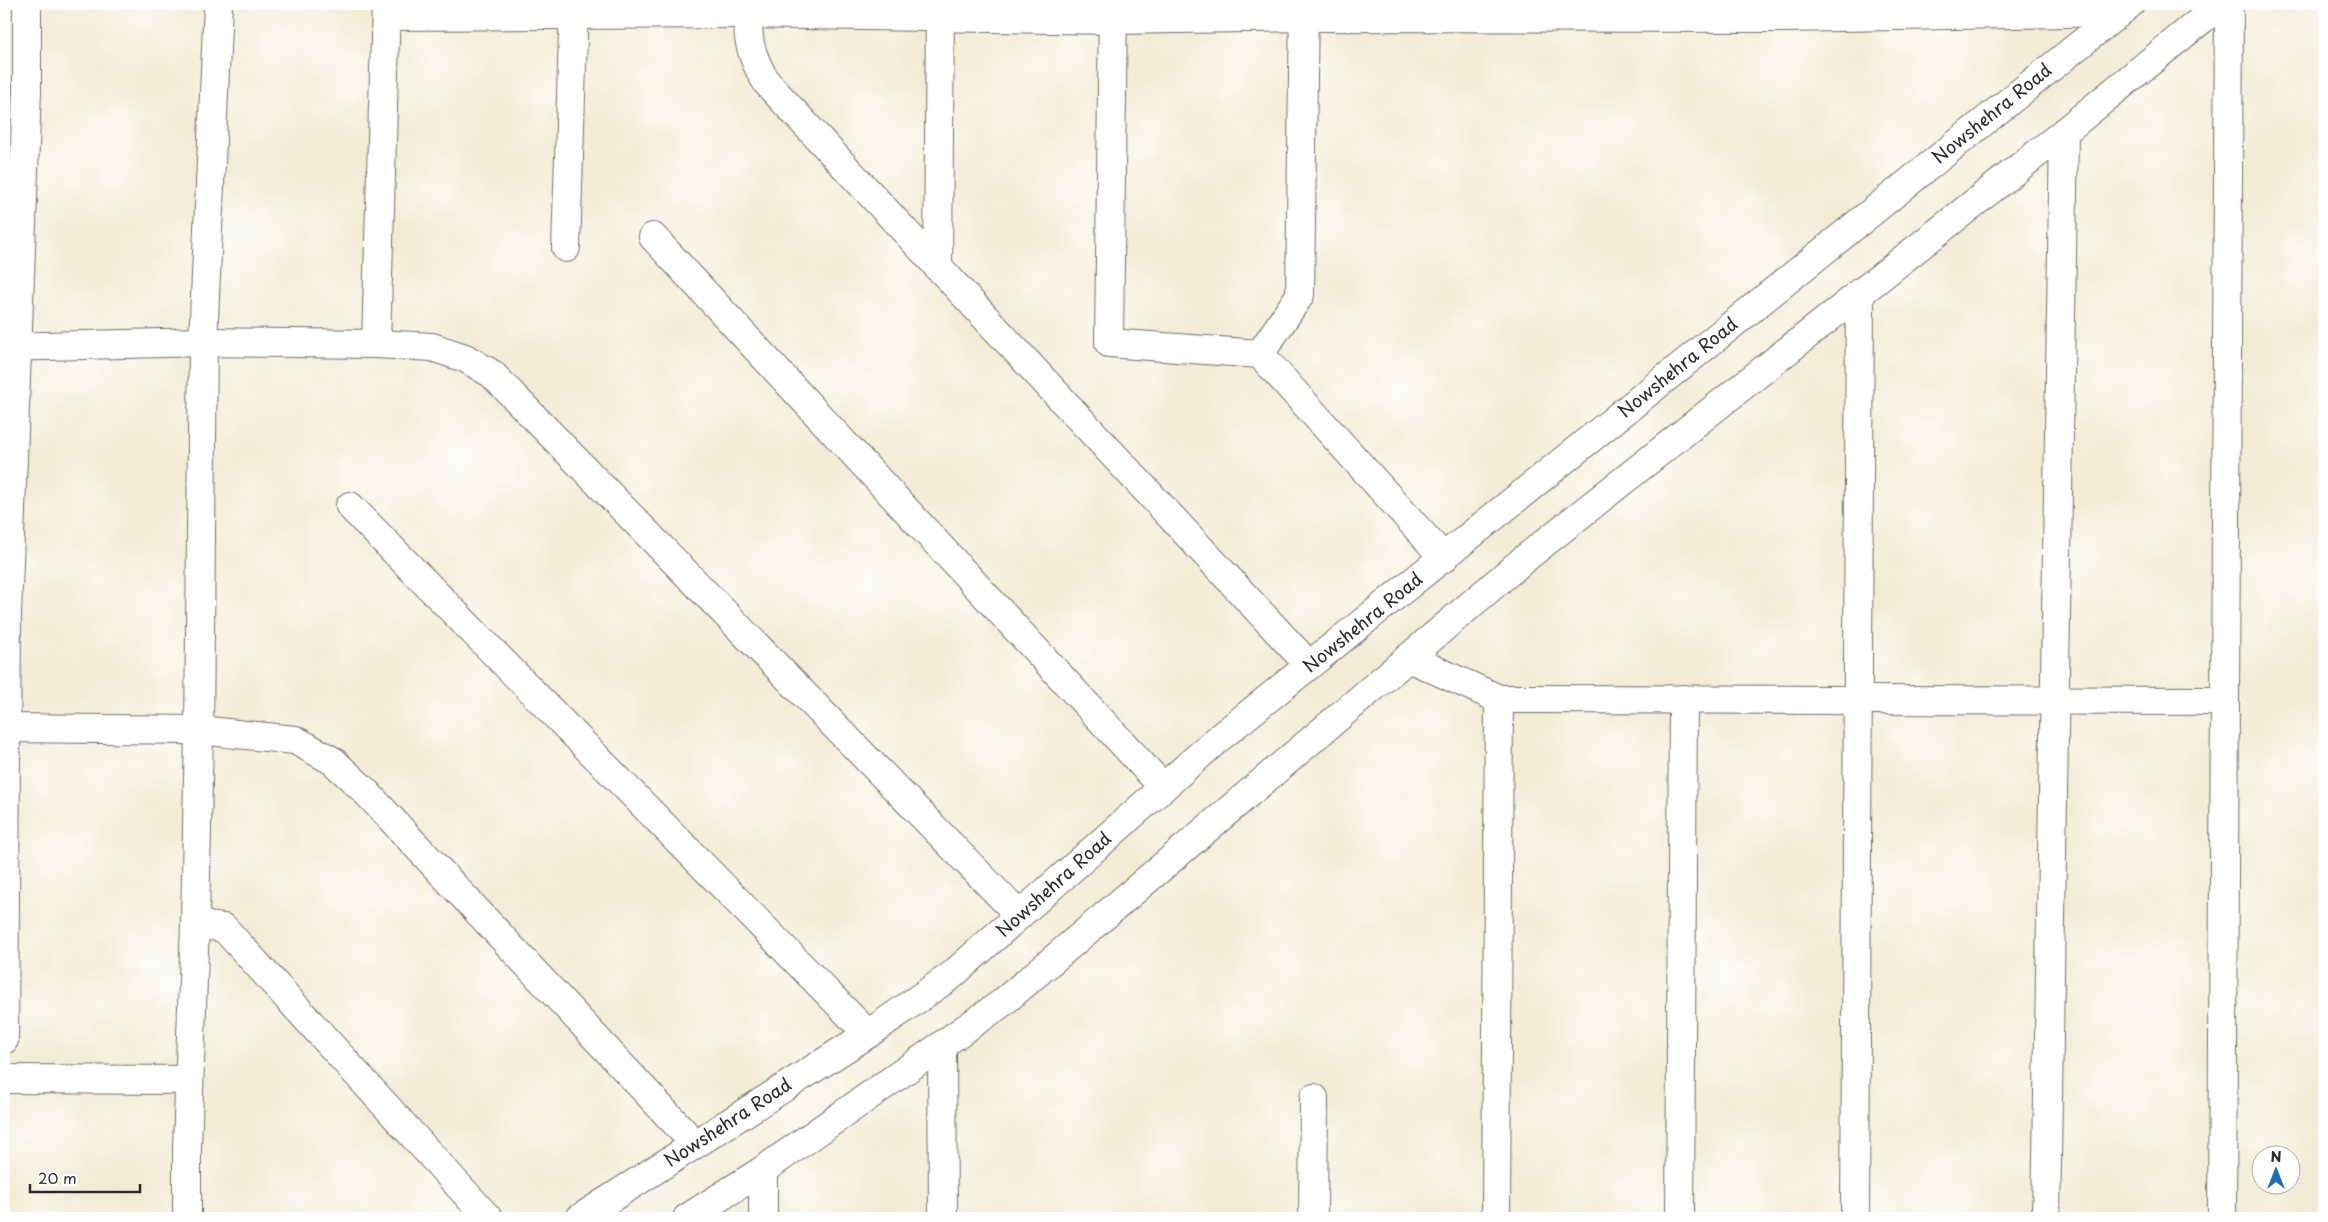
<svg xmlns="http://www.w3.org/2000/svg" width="2328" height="1222" viewBox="0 0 2328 1222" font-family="'Playpen Sans',sans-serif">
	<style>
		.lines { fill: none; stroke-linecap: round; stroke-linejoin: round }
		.street-casing { stroke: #716f67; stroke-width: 30 }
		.primary-casing { stroke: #716f67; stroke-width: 30 }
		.street { stroke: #fff; stroke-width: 28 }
		.primary { stroke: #fff; stroke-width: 28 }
		.labels { text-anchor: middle; stroke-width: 5; stroke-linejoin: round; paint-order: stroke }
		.street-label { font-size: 18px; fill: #2b2b2b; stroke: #fff }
	</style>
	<rect width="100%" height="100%" fill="#fff"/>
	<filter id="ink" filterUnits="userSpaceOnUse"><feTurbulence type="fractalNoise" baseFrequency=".02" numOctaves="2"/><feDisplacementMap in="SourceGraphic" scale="10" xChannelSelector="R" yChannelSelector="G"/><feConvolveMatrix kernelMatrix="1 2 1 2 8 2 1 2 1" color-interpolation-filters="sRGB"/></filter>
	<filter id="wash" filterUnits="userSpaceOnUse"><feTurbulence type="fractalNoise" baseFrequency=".0096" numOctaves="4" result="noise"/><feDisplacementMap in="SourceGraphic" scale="20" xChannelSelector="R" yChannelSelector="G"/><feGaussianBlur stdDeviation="1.12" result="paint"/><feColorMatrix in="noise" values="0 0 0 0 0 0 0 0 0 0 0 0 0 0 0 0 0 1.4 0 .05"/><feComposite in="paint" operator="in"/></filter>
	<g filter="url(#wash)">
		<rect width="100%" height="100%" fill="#f2ecd6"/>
	</g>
	<g filter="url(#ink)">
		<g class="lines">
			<defs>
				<g id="street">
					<path d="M 748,4 C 747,37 749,54 767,83 L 1309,665"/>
					<polyline points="1113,4 1109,343 1260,354 1444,558"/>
					<polyline points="386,16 748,14 1112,20 1304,17 1783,18 2118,12"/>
					<polyline points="653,237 1163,787"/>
					<polyline points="566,248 574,4"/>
					<polyline points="938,268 940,4"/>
					<polyline points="376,344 386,4"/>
					<polyline points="4,347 203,342 376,344 432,347 465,358 492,374 1019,915"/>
					<polyline points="1260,354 1300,295 1304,4"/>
					<polyline points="350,506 868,1034"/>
					<polyline points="1409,658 1499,699 2225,701"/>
					<polyline points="4,728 199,730 295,740 333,761 366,792 695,1144"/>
					<polyline points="195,924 224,928 488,1218"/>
					<polyline points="4,1040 7,614 27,92 27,4"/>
					<polyline points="942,1048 943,1218"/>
					<polyline points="4,1079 189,1080"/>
					<polyline points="187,1218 187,1147 195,924 199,730 203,342 218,4"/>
					<polyline points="763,1218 763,1170"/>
					<polyline points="1313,1218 1314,1098"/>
					<polyline points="1496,1218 1499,699"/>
					<polyline points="1680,1218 1683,699"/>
					<polyline points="1855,1218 1860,292"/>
					<polyline points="2046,1218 2064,132"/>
					<polyline points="2222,1218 2229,4"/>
				</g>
				<g id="primary">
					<polyline points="580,1218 868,1034 952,975 1219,738 2130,4"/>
					<polyline points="687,1218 763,1170 1002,1003 1528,556 2064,132 2221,4"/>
				</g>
			</defs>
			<use href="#street" class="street-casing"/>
			<use href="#primary" class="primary-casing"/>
			<use href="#street" class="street"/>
			<use href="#primary" class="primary"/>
		</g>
	</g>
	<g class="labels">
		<g class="street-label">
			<text transform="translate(1992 114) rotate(-39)" y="6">Nowshehra Road</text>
			<text transform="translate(1678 368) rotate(-39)" y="6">Nowshehra Road</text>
			<text transform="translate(1363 623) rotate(-39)" y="6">Nowshehra Road</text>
			<text transform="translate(1054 885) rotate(-42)" y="6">Nowshehra Road</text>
			<text transform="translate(728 1123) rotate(-33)" y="6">Nowshehra Road</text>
		</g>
	</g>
	<rect width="2328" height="1222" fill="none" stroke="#fff" stroke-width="20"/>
	<g transform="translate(2276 1170)"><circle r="24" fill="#ffffff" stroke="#aaaaaa"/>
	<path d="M0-4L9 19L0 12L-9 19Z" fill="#1f6fb2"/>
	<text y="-8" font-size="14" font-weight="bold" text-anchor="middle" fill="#2b2b2b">N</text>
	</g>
	<path d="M30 1184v8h110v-8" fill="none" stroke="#2b2b2b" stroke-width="2.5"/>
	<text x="38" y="1184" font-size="15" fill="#2b2b2b" stroke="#ffffff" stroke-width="4" paint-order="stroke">20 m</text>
</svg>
